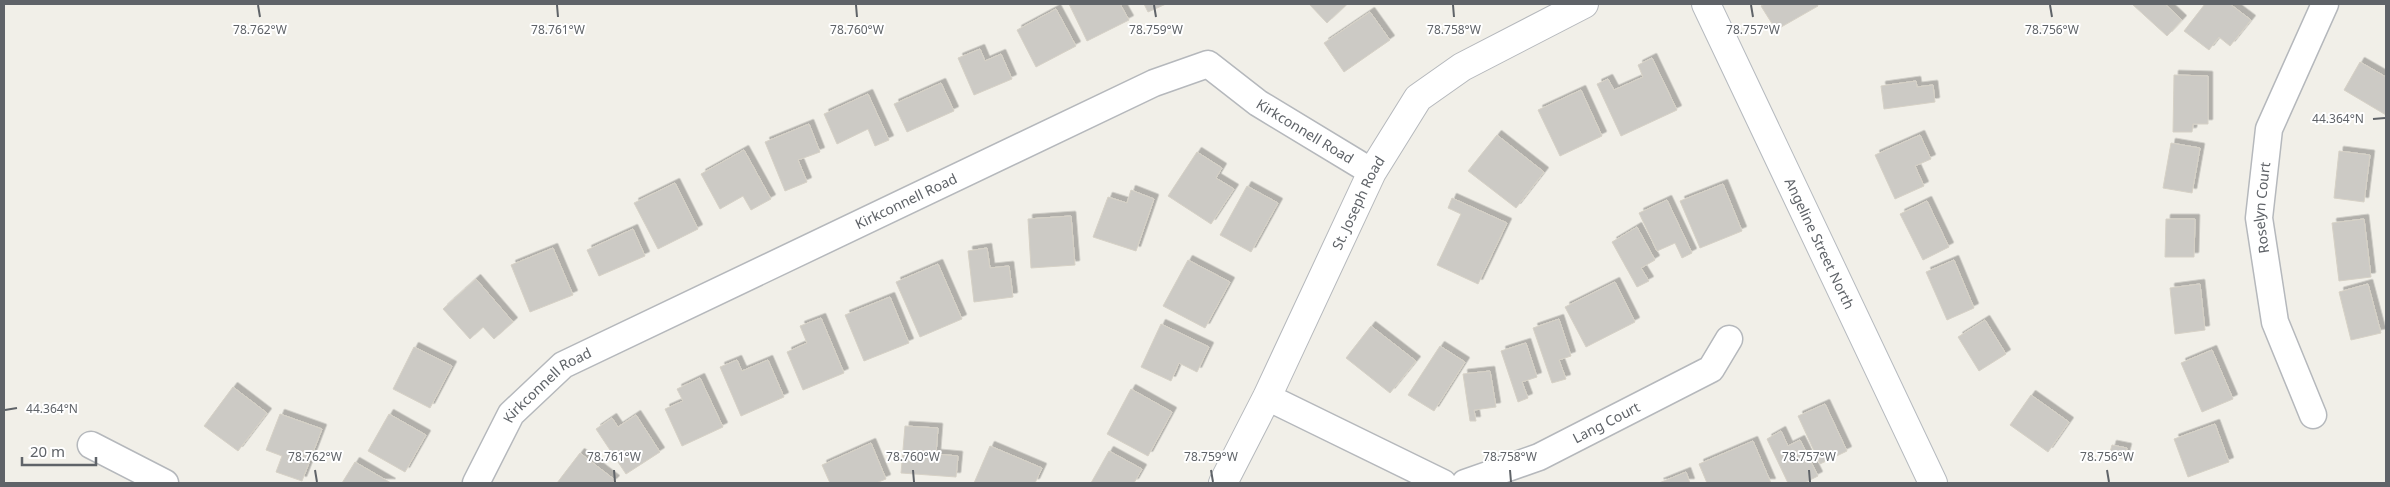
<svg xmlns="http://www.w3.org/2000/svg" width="2390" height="487" viewBox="0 0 2390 487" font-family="'Noto Sans',sans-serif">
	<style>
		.building { fill: #cccac5; stroke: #d6d1c6; filter: url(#shadow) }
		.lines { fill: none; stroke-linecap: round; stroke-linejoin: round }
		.minor-casing { stroke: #b5b8bc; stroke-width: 29 }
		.tertiary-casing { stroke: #b5b8bc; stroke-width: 30 }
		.secondary-casing { stroke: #b6babf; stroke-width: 30 }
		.minor { stroke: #fff; stroke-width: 26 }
		.tertiary { stroke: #fff; stroke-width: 28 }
		.secondary { stroke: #fff; stroke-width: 28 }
		.ticks { fill: none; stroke: #5f6368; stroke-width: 2 }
		.labels { text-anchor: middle; stroke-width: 4; stroke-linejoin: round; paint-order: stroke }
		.street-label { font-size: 14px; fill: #5f6368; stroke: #fff }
		.ticks-label { font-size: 12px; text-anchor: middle; fill: #5f6368; stroke: #fff; stroke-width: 4; stroke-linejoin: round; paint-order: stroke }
	</style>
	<defs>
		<filter id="shadow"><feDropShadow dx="4.5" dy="-4.5" stdDeviation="0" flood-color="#0004"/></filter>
	</defs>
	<rect width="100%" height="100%" fill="#f1efe8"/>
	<g class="building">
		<polygon points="1069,4 1120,4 1129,20 1087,41"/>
		<polygon points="1144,4 1166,4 1148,12"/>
		<polygon points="1309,4 1347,4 1327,23"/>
		<polygon points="1765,4 1817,4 1818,6 1776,30 1761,6"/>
		<polygon points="2132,4 2165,4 2182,20 2167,36"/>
		<polygon points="2205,4 2230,4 2251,20 2230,46 2219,37 2209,50 2184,31"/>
		<polygon points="1056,9 1076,46 1036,67 1017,30"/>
		<polygon points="1370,12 1390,40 1344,72 1324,43"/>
		<polygon points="980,49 985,61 1001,54 1012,79 974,95 958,58"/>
		<polygon points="1652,58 1677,110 1621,136 1597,84 1608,79 1614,90 1643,77 1638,65"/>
		<polygon points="2360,62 2386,77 2386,115 2344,90"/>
		<polygon points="2174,75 2208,76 2208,124 2193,124 2192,132 2173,132"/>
		<polygon points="1916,81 1917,87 1933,85 1935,102 1884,109 1881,86"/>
		<polygon points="941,83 954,111 907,132 894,104"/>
		<polygon points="1581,90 1602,136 1560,156 1538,110"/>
		<polygon points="868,94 889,140 875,146 868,129 837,144 824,114"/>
		<polygon points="809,124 820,152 798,160 807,182 785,191 765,142"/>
		<polygon points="1497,135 1544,172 1516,208 1468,171"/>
		<polygon points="1920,135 1931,159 1915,166 1924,186 1895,199 1875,155"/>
		<polygon points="2171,143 2200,148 2192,193 2163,188"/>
		<polygon points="744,150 771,199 751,210 743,196 720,209 701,174"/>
		<polygon points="2339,151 2370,155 2364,202 2334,198"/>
		<polygon points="1197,152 1222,168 1216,178 1234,189 1211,224 1168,196"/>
		<polygon points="675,183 698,229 658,249 634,203"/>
		<polygon points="1723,184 1742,231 1700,248 1680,201"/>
		<polygon points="1247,186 1278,203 1251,252 1220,235"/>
		<polygon points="1131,190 1154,199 1136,251 1093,237 1108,197 1127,203"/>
		<polygon points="1452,198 1507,223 1478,284 1437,265 1461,214 1448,208"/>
		<polygon points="1667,200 1692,253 1682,258 1675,243 1657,251 1639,213"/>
		<polygon points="1927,201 1949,247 1923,260 1900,214"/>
		<polygon points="1071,216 1075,265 1031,268 1028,219"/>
		<polygon points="2166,219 2195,219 2194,257 2165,257"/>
		<polygon points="2364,219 2371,277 2339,281 2332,223"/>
		<polygon points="1637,227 1655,260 1641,268 1649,281 1637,287 1612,242"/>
		<polygon points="633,229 645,256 599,276 587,250"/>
		<polygon points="553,248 573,295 530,312 511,265"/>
		<polygon points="987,248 990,268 1009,266 1013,297 974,302 968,251"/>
		<polygon points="1188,260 1230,282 1205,328 1163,306"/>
		<polygon points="1954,260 1974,308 1947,320 1926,272"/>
		<polygon points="938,264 962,319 920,337 896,282"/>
		<polygon points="476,279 513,322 494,339 483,327 470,339 443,309"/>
		<polygon points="1615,282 1635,322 1586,347 1565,307"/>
		<polygon points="2200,284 2205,330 2175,334 2170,288"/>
		<polygon points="2368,284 2381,333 2351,340 2339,292"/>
		<polygon points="890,297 909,343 864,361 845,315"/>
		<polygon points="821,318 844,373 803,390 787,352 807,343 800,326"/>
		<polygon points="1559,319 1571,356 1559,360 1566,379 1552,383 1533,328"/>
		<polygon points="1985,320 2006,354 1979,371 1958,337"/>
		<polygon points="1161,324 1209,347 1197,372 1179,363 1171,381 1141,367"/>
		<polygon points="1371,326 1416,361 1390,393 1346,358"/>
		<polygon points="1526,343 1537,377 1522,382 1528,398 1518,402 1501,351"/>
		<polygon points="1440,346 1465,362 1434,411 1408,395"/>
		<polygon points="414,347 452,366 430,408 393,389"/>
		<polygon points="2212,350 2233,399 2202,412 2181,363"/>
		<polygon points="737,360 742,371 768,360 784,397 741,416 720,367"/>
		<polygon points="1490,371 1496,407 1474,410 1476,421 1470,421 1463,374"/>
		<polygon points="700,378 723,427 682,446 665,409 683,401 677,389"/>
		<polygon points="233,387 267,413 238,451 204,426"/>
		<polygon points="1131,389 1172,412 1148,456 1107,434"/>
		<polygon points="2031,395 2069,422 2048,452 2010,425"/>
		<polygon points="1825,404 1847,451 1820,464 1798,416"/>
		<polygon points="280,414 322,429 302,481 276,472 282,456 266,450"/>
		<polygon points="389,414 426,435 405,472 368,451"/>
		<polygon points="636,415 660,452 626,474 596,429 612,418 618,427"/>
		<polygon points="2215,424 2229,462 2188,477 2174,439"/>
		<polygon points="905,426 938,428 936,454 958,456 956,477 901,473"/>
		<polygon points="1781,431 1788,446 1800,440 1818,476 1804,483 1788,483 1767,439"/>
		<polygon points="1753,441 1771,483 1707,483 1699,464"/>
		<polygon points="871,443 886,479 876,483 830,483 822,465"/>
		<polygon points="2112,445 2127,448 2124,459 2109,456"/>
		<polygon points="990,446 1042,468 1035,483 974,483"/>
		<polygon points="1109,451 1142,469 1134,483 1091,483"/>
		<polygon points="580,453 615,480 612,483 557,483"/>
		<polygon points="355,462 391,483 342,483"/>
		<polygon points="1686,472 1690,483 1659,483"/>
	</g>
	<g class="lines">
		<defs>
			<g id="minor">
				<polyline points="1267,397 1443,483"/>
				<path id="s1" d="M 2313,415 L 2275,322 L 2259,218 L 2269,129 L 2325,4"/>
				<polyline points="91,445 165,483"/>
				<path id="s2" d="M 476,483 L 511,414 L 563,365 L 1154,83 L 1208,64 L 1258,103 L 1372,172"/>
				<path id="s3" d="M 1465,483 L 1539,457 L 1711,369 L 1729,339"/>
			</g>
			<g id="tertiary">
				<path id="s4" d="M 1223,483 L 1267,397 L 1372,172 L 1418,98 L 1462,67 L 1584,4"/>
			</g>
			<g id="secondary">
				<path id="s5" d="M 1706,4 L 1933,483"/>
			</g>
		</defs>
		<use href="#minor" class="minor-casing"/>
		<use href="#tertiary" class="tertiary-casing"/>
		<use href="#secondary" class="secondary-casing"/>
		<use href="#minor" class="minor"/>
		<use href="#tertiary" class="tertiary"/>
		<use href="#secondary" class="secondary"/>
	</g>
	<path class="ticks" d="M 258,5 L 260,17M 557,5 L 558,17M 856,5 L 857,17M 1154,5 L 1156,17M 1453,5 L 1454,17M 1751,5 L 1753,17M 2050,5 L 2052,17M 2373,119 L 2385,118M 5,410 L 17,408M 315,470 L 317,482M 614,470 L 615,482M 913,470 L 914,482M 1211,470 L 1213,482M 1510,470 L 1511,482M 1809,470 L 1810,482M 2107,470 L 2109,482"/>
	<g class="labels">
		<g class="street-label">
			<text dy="5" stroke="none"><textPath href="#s2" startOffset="979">Kirkconnell Road</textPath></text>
			<text dy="5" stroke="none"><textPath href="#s2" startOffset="529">Kirkconnell Road</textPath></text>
			<text dy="5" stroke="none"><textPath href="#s4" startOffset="311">St. Joseph Road</textPath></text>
			<text dy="5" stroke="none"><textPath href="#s1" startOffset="216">Roselyn Court</textPath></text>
			<text dy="5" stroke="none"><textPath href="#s5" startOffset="265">Angeline Street North</textPath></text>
			<text dy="5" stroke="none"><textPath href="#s2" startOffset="124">Kirkconnell Road</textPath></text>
			<text dy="5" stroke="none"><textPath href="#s3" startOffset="154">Lang Court</textPath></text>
		</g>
	</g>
	<g class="ticks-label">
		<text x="260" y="34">78.762°W</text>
		<text x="558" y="34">78.761°W</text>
		<text x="857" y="34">78.760°W</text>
		<text x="1156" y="34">78.759°W</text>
		<text x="1454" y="34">78.758°W</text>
		<text x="1753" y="34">78.757°W</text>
		<text x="2052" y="34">78.756°W</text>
		<text x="2338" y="123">44.364°N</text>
		<text x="52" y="413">44.364°N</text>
		<text x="315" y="461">78.762°W</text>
		<text x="614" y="461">78.761°W</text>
		<text x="913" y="461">78.760°W</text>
		<text x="1211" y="461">78.759°W</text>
		<text x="1510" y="461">78.758°W</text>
		<text x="1809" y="461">78.757°W</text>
		<text x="2107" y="461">78.756°W</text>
	</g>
	<rect width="2390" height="487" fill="none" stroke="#5f6368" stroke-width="10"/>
	<path d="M22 457v8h74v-8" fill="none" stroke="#5f6368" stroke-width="2.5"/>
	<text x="30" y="457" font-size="15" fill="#5f6368" stroke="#ffffff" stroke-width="4" paint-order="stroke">20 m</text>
</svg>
